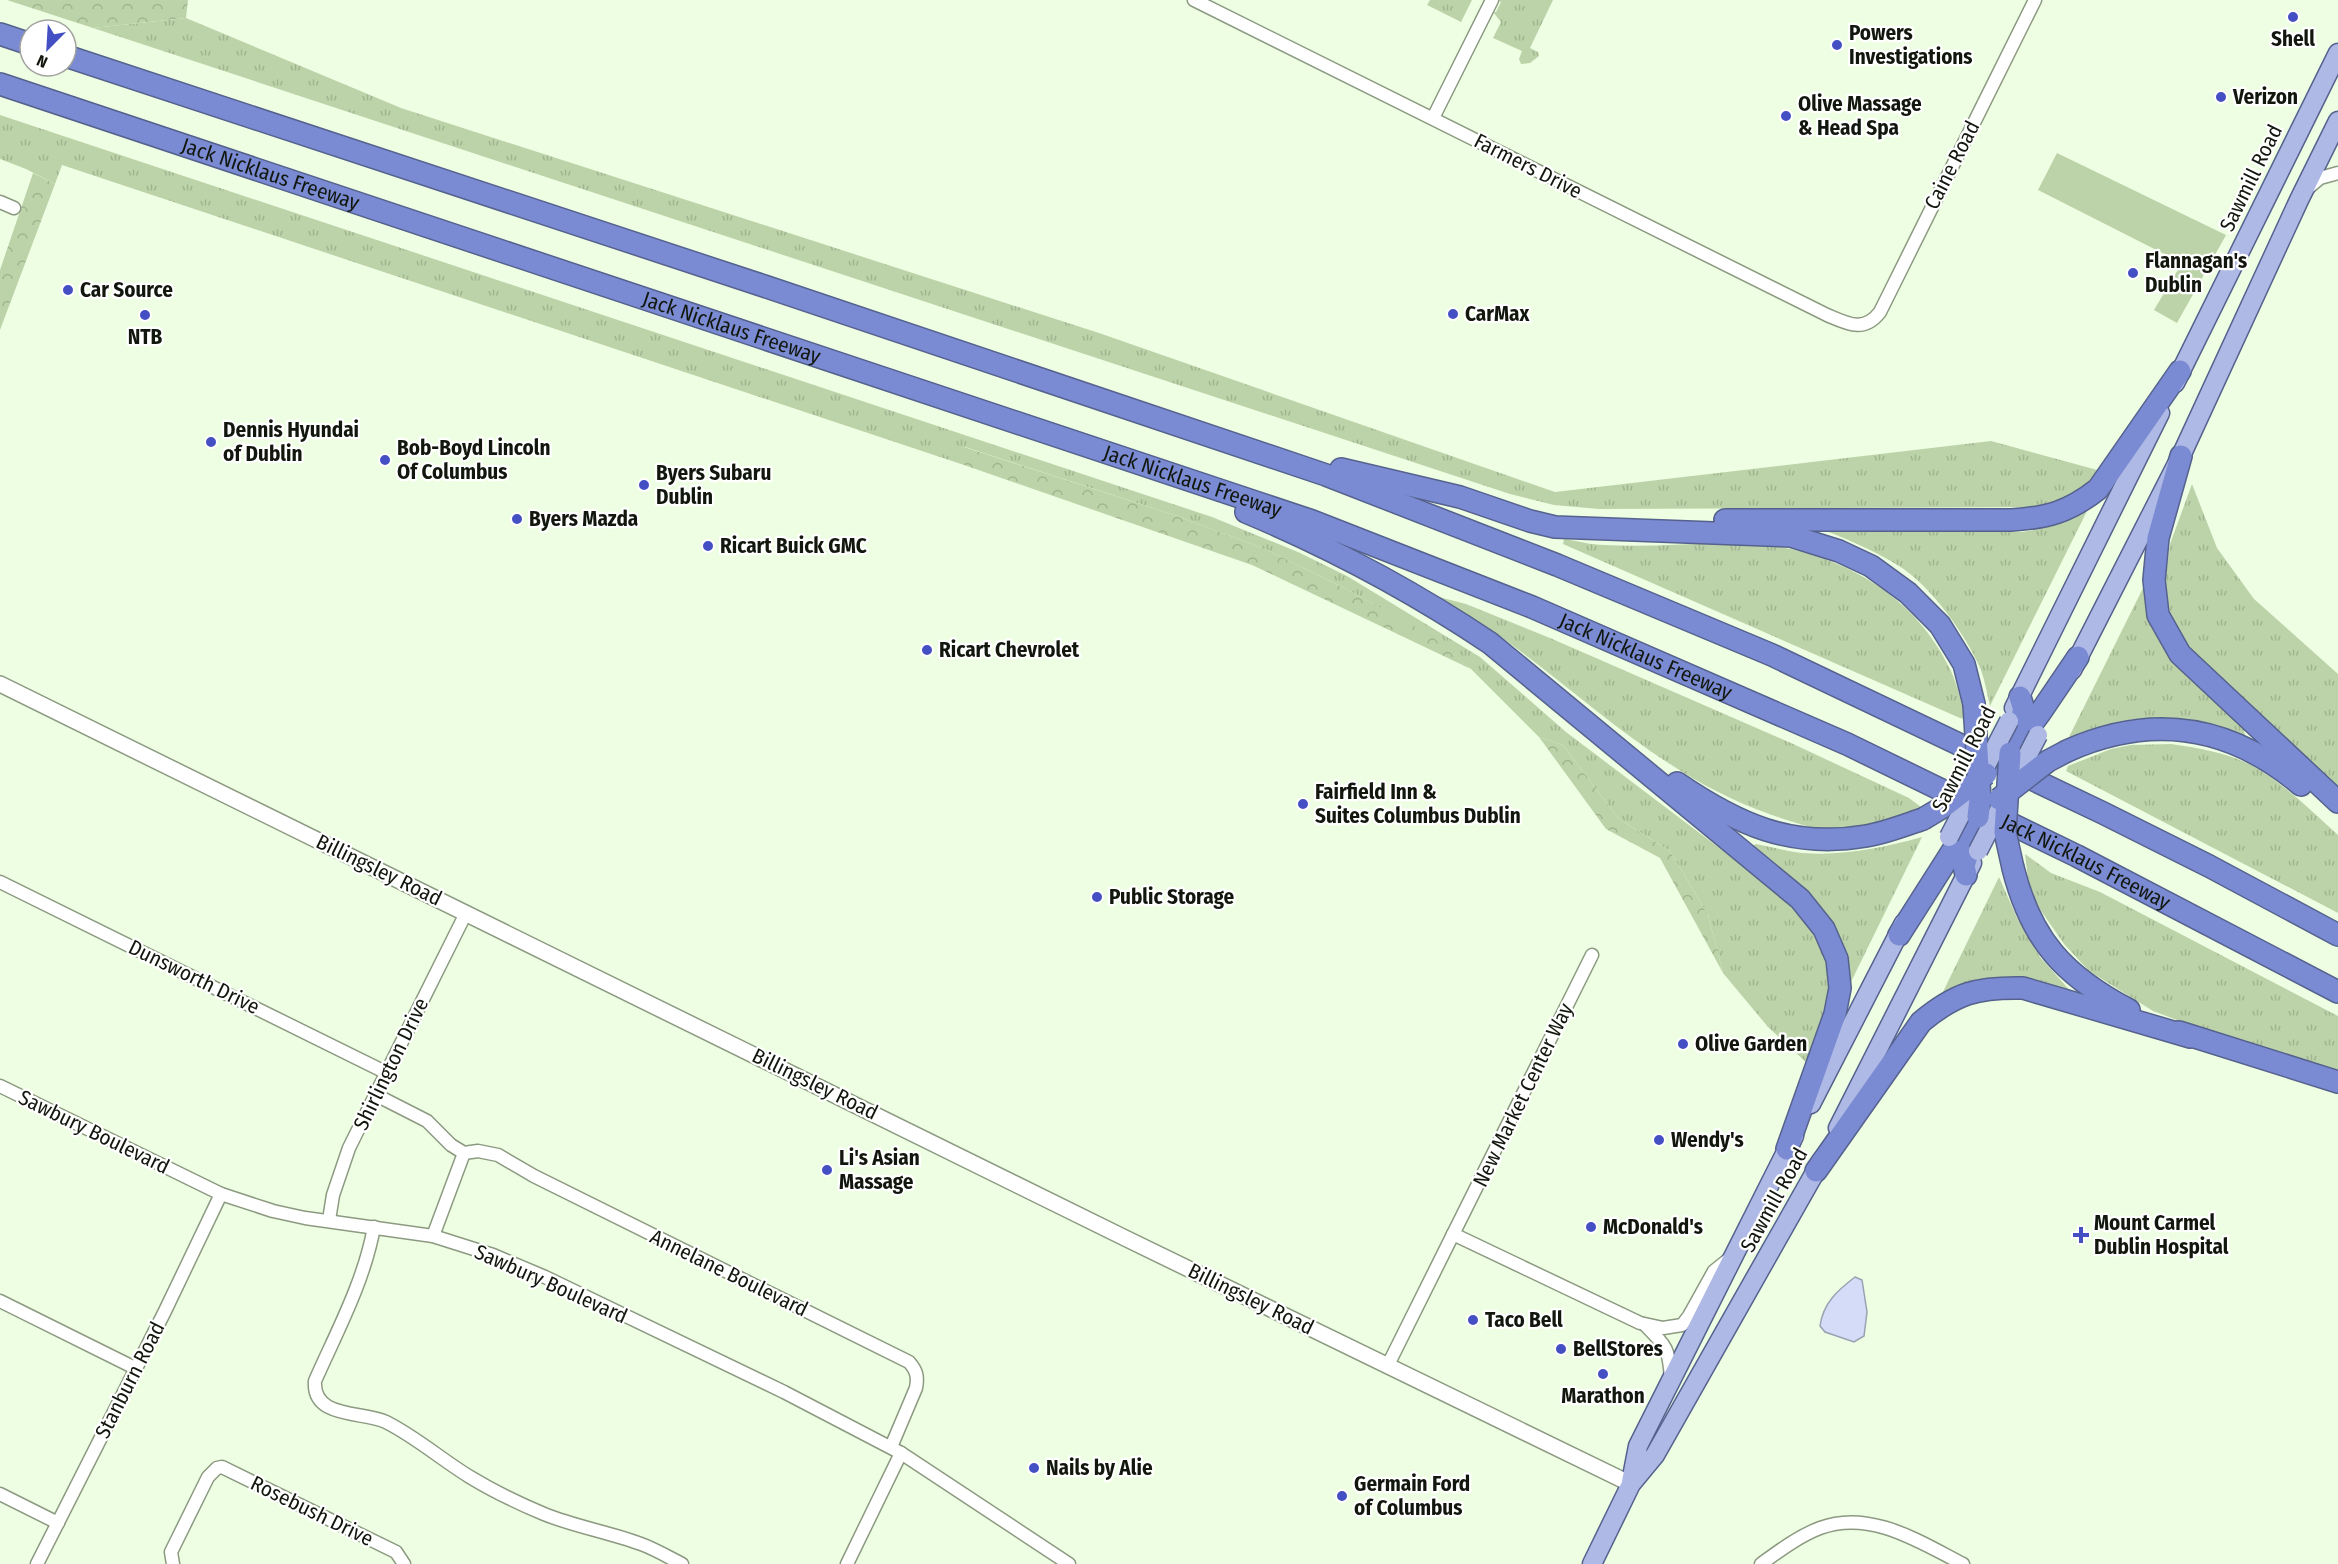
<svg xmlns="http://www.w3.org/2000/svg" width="2338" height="1564" viewBox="0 0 2338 1564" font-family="'Fira Sans Condensed',sans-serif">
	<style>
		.grass { fill: url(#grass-tufts) }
		.forest { fill: url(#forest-crowns) }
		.green { fill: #bcd3a9 }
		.water { fill: #d4dcf8; stroke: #9aa1b2; stroke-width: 1.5 }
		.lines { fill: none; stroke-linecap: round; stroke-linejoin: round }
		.minor-casing { stroke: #8c9a81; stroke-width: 15 }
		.tertiary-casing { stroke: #8c9a81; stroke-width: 18 }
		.primary-casing { stroke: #56628e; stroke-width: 21 }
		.motorway-casing { stroke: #56628e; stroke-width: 24 }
		.minor { stroke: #fff; stroke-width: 12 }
		.tertiary { stroke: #fff; stroke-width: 15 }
		.primary { stroke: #afb9e5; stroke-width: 18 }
		.motorway { stroke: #7a8bd3; stroke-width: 21 }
		.primary-bridge-casing { stroke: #56628e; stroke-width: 21; stroke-linecap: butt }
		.motorway-bridge-casing { stroke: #56628e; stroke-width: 24; stroke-linecap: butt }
		.primary-bridge { stroke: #afb9e5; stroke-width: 18 }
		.motorway-bridge { stroke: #7a8bd3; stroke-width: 21 }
		.poi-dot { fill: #434fc3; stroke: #fff; stroke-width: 2 }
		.labels { text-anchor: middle; stroke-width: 4.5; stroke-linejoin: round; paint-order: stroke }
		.poi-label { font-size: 21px; font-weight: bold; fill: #12170e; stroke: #fff; text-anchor: start }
		.street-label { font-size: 21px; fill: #12170e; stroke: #fff }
	</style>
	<defs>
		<pattern id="grass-tufts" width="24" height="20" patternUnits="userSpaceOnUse" patternTransform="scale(1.5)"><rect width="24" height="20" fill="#bcd3a9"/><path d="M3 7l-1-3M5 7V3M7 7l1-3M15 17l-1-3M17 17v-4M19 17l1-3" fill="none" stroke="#a1b490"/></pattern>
		<pattern id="forest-crowns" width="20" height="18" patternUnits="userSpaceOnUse" patternTransform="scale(1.5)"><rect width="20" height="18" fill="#bcd3a9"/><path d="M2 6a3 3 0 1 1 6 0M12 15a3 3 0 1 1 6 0" fill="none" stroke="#a1b490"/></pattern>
	</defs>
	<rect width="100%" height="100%" fill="#eefee2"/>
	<g class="grass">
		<polygon points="1430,0 1472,0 1461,22 1427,5"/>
		<polygon points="1498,0 1553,0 1530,48 1538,52 1539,56 1530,63 1521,64 1519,59 1522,51 1493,38 1501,22 1493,12 1496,12 1501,2"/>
		<path d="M 186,18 L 401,108 L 1099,333 L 1555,492 L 1991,441 L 2101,471 C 2081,495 2073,499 2043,507 L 1599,509 L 1554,505 L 1510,494 L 93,28 Z"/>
		<polygon points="0,115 1212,517 1298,552 1347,576 1480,657 1566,732 1722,850 1792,906 1816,937 1830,968 1832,1000 1809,1065 1768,1027 1723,973 1708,915 1670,851 1619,819 1563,745 1539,737 1471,669 1430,636 1352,592 1265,549 1177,516 965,447 964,465 62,165 55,184 26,169 0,159"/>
		<polygon points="2192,484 2217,548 2254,599 2338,674 2338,788 2203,663 2183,639 2172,620 2161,582 2165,582 2170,544"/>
		<path d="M 2089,507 L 1990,706 C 1987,694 1985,681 1981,670 C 1966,635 1931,586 1899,566 C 1877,552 1853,542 1829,532 L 1830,529 L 1888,528 L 2022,532 L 2039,529 Z"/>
		<path d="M 1564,539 C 1578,541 1591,545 1605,545 C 1655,548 1705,541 1755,544 C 1837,550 1916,595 1951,671 C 1958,687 1961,703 1966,719 L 1960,718 L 1563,544 Z"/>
		<path d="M 2146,582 L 2165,646 L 2244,729 L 2245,736 C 2204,721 2156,712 2113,723 C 2098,726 2083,732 2069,737 Z"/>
		<path d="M 1439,597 L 1466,604 L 1550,638 L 1791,743 L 1909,798 L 1921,807 C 1891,819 1862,832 1829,830 C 1811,829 1790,821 1772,815 C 1667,779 1592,703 1504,639 C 1483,624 1461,611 1439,597 Z"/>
		<path d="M 2171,744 C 2197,748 2224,752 2247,763 C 2281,780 2310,810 2338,835 L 2338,913 L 2066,771 L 2068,766 L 2111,749 L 2131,745 Z"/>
		<path d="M 1922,837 L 1849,986 C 1846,966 1844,946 1835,927 C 1823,901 1772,866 1750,847 L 1756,844 C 1771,847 1787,851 1802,853 C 1844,856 1882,848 1922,837 Z"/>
		<polygon points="2025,854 2051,873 2100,892 2338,1016 2338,1072 2217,1035 2153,1011 2089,971 2064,944 2037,905 2028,879"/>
		<polygon points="1999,877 2017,918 2040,957 2074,995 1939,1000"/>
	</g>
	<g class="forest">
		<polygon points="7,0 188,0 186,18 93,28"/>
		<polygon points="33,173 55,184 0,330 0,270"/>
		<polygon points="964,447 1177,516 1265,549 1352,592 1430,635 1471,669 1252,565 964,465"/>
		<polygon points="1539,737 1563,745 1619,819 1670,851 1708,915 1723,973 1660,858 1606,829"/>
	</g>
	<polygon class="green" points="2057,153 2226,235 2177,323 2154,310 2182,263 2038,190"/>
	<path class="water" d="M 1855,1277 L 1862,1280 L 1867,1312 L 1864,1336 L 1854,1342 L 1825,1332 L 1820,1326 C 1823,1303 1838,1290 1855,1277 Z"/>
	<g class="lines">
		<defs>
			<g id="minor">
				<path d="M 1194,0 L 1827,315 C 1848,324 1864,333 1880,312 L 2035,0"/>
				<polyline points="1433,118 1492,0"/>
				<polyline points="2307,189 2320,178 2338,173"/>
				<polyline points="0,202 14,208"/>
				<polyline points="0,882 387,1073"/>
				<polyline points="0,1086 221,1194 273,1211 305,1218 433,1236 493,1255 545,1277 784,1392 901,1453 1069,1564"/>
				<path d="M 376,1095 L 427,1121 L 451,1145 L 464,1153 L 478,1151 L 498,1155 L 534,1176 L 909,1362 C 917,1371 918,1377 916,1388 L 891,1447"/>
				<polyline points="329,1220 333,1195 349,1148 466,913"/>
				<path d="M 374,1227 C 364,1282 337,1331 315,1381 C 312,1419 363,1411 386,1422 C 416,1437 442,1460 470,1477 C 493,1491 520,1504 544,1514 C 576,1527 609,1532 641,1544 C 655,1549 668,1557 682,1564"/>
				<polyline points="1453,1234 1640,1323 1663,1328 1682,1325 1689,1316 1714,1271 1729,1259"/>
				<polyline points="433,1236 464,1153"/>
				<polyline points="0,1301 135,1368"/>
				<path d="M 1646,1326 C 1667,1347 1669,1349 1671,1379"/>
				<polyline points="1388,1365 1592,955"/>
				<polyline points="0,1494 58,1523"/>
				<polyline points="37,1564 165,1311 221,1194"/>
				<polyline points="173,1564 171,1552 208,1477 217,1468 222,1467 396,1552 404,1564"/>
				<polyline points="847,1564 901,1453"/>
				<path d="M 1761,1564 C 1779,1551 1799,1536 1820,1528 C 1870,1509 1920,1542 1963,1564"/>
			</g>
			<polyline id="tertiary" points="0,684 1125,1238 1631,1484"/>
			<g id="primary">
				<polyline points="2175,383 2338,53"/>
				<polyline points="2072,670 2181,456 2299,200 2338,121"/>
				<polyline points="2014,708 2160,413"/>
				<polyline points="1811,1104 1904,923"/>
				<polyline points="1838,1128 1972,863"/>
				<polyline points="1631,1482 1638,1446 1794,1136"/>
				<polyline points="1592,1564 1631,1484 1655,1455 1822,1160"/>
			</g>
			<g id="motorway">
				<polyline points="0,34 30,44"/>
				<polyline points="66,56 764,286 1326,475 1557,565 1772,655 2103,813 2209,866 2338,935"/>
				<path id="s1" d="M 0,84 L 1312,521 L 1532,607 L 1847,744 L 2077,856 L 2338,992"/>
				<polyline points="2181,456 2158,538 2154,580 2158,615 2180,654 2338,802"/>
				<polyline points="1341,469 1460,497 1530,521 1555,527 1791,536 1839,551 1871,566 1908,593 1940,625 1964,664 1974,704"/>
				<path d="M 1246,512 C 1334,549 1411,590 1490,643 L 1800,899 L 1824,929 L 1837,959 L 1840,988 L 1835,1014 L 1787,1149"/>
				<path d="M 1725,520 L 2011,520 C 2047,518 2069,512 2098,489 L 2180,371"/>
				<polyline points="2014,740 2024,710 2020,697"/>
				<path d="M 2067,751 C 2152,713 2230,725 2301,785"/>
				<polyline points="2010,753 2040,713 2078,657"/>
				<path d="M 1677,783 C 1737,824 1791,849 1866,836 C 1885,833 1905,825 1923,819"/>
				<path d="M 2013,868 C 2031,940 2064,976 2129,1010"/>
				<polyline points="1966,875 1964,866 1975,829"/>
				<polyline points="1899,935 1962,836 1978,817"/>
				<polyline points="2179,1032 2338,1082"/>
				<path d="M 1816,1171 L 1921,1022 C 1956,993 1977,987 2023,988 L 2190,1037"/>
			</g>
		</defs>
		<use href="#minor" class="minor-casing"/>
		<use href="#tertiary" class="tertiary-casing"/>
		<use href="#primary" class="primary-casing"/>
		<use href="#motorway" class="motorway-casing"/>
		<use href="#minor" class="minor"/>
		<use href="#tertiary" class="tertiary"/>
		<use href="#primary" class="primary"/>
		<use href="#motorway" class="motorway"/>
		<defs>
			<g id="primary-bridge">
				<polyline points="1949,837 2009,721"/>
				<polyline points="1978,851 2038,735"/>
			</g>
			<g id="motorway-bridge">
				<polyline points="1974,704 1980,799 1978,817"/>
				<polyline points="2010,753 2005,832 2013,868"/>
				<polyline points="1999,799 2048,761 2067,751"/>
				<polyline points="1923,819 1943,807 1986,774"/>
			</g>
		</defs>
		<use href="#primary-bridge" class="primary-bridge-casing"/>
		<use href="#motorway-bridge" class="motorway-bridge-casing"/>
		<use href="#primary-bridge" class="primary-bridge"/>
		<use href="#motorway-bridge" class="motorway-bridge"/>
	</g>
	<g class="poi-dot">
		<circle cx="2293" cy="17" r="6"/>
		<circle cx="1837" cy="45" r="6"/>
		<circle cx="2221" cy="97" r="6"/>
		<circle cx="1786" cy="116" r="6"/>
		<circle cx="2133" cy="273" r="6"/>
		<circle cx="68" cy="290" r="6"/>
		<circle cx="1453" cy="314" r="6"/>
		<circle cx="145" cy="315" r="6"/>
		<circle cx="211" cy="442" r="6"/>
		<circle cx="385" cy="460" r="6"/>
		<circle cx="644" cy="485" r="6"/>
		<circle cx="517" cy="519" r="6"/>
		<circle cx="708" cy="546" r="6"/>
		<circle cx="927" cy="650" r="6"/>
		<circle cx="1303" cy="804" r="6"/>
		<circle cx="1097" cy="897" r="6"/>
		<circle cx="1683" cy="1044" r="6"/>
		<circle cx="1659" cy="1140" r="6"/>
		<circle cx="827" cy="1170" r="6"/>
		<circle cx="1591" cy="1227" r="6"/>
		<path d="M2078 1226h6v6h6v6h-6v6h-6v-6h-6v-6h6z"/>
		<circle cx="1473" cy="1320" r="6"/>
		<circle cx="1561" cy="1349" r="6"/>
		<circle cx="1603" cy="1374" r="6"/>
		<circle cx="1034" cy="1468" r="6"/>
		<circle cx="1342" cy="1496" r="6"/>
	</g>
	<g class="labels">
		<g class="poi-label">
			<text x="1849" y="40">Powers<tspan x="1849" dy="24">Investigations</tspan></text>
			<text x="2293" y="46" text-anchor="middle">Shell</text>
			<text x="2233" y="104">Verizon</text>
			<text x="1798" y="111">Olive Massage<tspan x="1798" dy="24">&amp; Head Spa</tspan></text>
			<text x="2145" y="268">Flannagan's<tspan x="2145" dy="24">Dublin</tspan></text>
			<text x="80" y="297">Car Source</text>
			<text x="1465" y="321">CarMax</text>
			<text x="145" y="344" text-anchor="middle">NTB</text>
			<text x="223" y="437">Dennis Hyundai<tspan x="223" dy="24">of Dublin</tspan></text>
			<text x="397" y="455">Bob-Boyd Lincoln<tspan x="397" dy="24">Of Columbus</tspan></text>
			<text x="656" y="480">Byers Subaru<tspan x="656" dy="24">Dublin</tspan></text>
			<text x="529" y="526">Byers Mazda</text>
			<text x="720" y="553">Ricart Buick GMC</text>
			<text x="939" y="657">Ricart Chevrolet</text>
			<text x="1315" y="799">Fairfield Inn &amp;<tspan x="1315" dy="24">Suites Columbus Dublin</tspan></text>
			<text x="1109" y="904">Public Storage</text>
			<text x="1695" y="1051">Olive Garden</text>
			<text x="1671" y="1147">Wendy's</text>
			<text x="839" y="1165">Li's Asian<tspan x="839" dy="24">Massage</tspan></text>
			<text x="2094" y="1230">Mount Carmel<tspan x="2094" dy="24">Dublin Hospital</tspan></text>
			<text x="1603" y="1234">McDonald's</text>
			<text x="1485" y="1327">Taco Bell</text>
			<text x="1573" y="1356">BellStores</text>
			<text x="1603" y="1403" text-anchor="middle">Marathon</text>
			<text x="1046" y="1475">Nails by Alie</text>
			<text x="1354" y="1491">Germain Ford<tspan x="1354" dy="24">of Columbus</tspan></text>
		</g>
		<g class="street-label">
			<text transform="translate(1952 165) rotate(-63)" y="7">Caine Road</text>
			<text transform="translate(1528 166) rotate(27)" y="7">Farmers Drive</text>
			<text dy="7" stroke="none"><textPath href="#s1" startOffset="285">Jack Nicklaus Freeway</textPath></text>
			<text transform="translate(2251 178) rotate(-64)" y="7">Sawmill Road</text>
			<text dy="7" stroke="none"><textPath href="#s1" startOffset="771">Jack Nicklaus Freeway</textPath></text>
			<text dy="7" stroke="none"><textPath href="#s1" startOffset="1257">Jack Nicklaus Freeway</textPath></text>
			<text dy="7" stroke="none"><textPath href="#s1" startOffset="1743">Jack Nicklaus Freeway</textPath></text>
			<text transform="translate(1964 759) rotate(-63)" y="7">Sawmill Road</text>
			<text dy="7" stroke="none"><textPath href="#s1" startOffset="2229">Jack Nicklaus Freeway</textPath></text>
			<text transform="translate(379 870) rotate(26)" y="7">Billingsley Road</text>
			<text transform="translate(194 977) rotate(26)" y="7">Dunsworth Drive</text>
			<text transform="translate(391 1064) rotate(-64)" y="7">Shirlington Drive</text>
			<text transform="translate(815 1084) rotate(26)" y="7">Billingsley Road</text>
			<text transform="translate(1523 1095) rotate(-64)" y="7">New Market Center Way</text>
			<text transform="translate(94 1132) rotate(26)" y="7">Sawbury Boulevard</text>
			<text transform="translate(1774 1200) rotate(-61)" y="7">Sawmill Road</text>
			<text transform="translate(729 1273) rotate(26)" y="7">Annelane Boulevard</text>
			<text transform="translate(551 1284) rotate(24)" y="7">Sawbury Boulevard</text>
			<text transform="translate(1251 1299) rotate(26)" y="7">Billingsley Road</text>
			<text transform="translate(130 1380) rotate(-63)" y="7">Stanburn Road</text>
			<text transform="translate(312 1511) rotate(26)" y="7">Rosebush Drive</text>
		</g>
	</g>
	<g transform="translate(48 48) rotate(204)"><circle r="28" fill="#ffffff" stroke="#a0a29f" stroke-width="1.5"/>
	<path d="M0-4.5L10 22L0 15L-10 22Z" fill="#434fc3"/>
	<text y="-9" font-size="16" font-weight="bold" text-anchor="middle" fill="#12170e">N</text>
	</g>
</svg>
